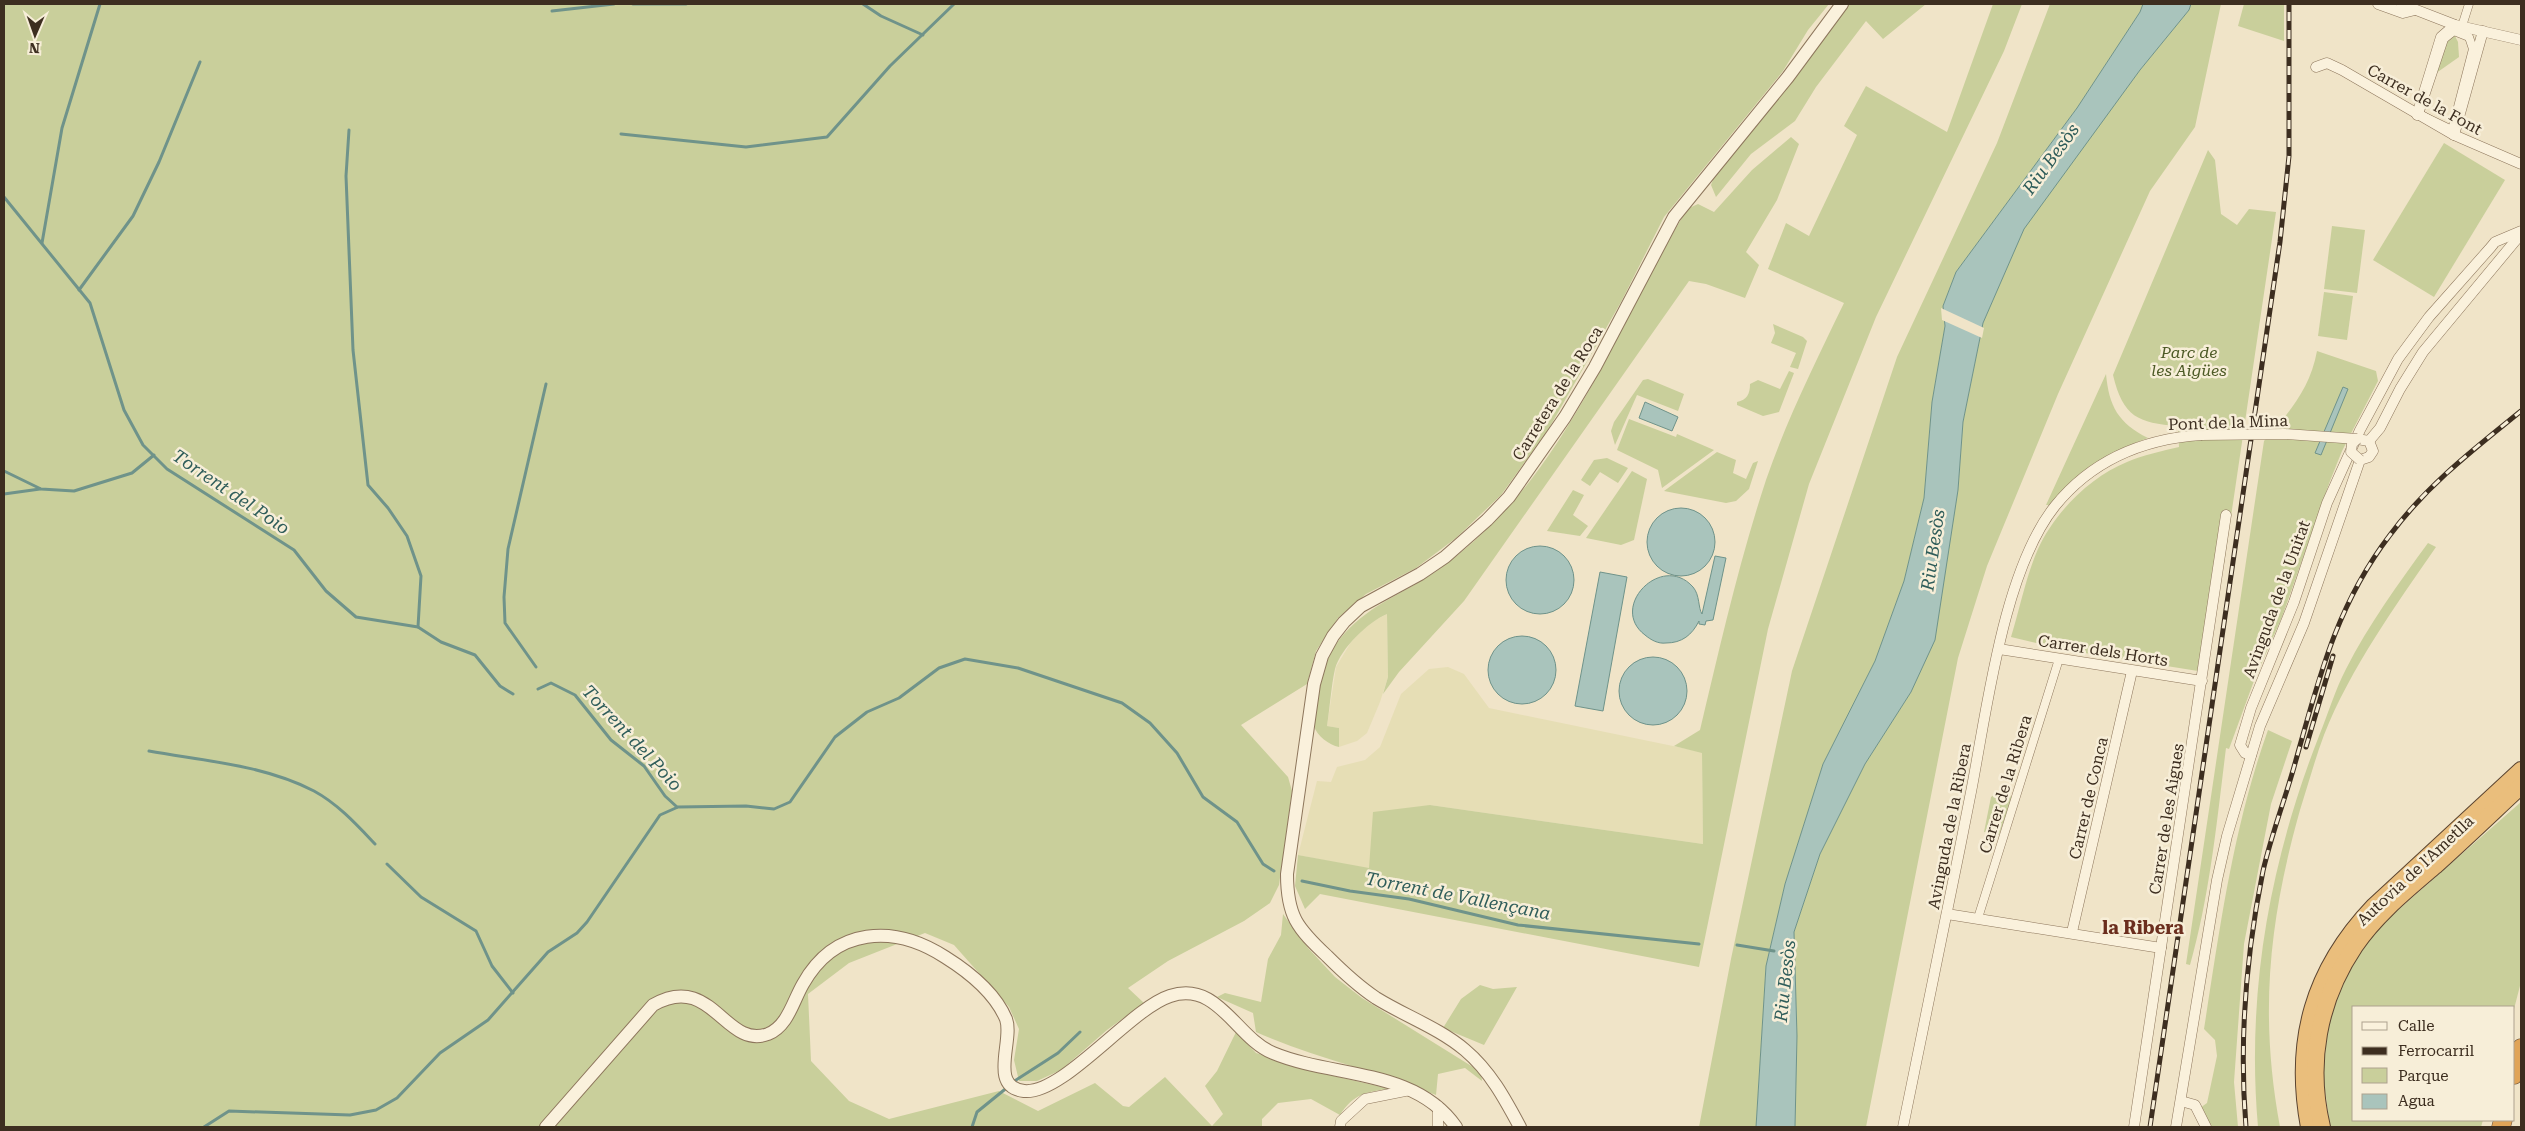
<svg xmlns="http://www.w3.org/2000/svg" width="2525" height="1131" viewBox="0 0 2525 1131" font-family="'Roboto Serif',serif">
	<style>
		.farmland { fill: #e6deb5 }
		.green { fill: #c9cf9b }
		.water { fill: #a9c4bc; stroke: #6f938a }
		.pier { fill: #f0e4c8 }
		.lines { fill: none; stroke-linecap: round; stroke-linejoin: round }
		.stream { stroke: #6f938a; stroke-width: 3 }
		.pedestrian-casing { stroke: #8d765c; stroke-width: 9 }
		.minor-casing { stroke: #8d765c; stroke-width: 11 }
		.tertiary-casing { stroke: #8d765c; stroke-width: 14 }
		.trunk-casing { stroke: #5b4430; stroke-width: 18 }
		.motorway-casing { stroke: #5b4430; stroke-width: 19 }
		.pedestrian { stroke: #faf1dc; stroke-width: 8 }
		.minor { stroke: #faf1dc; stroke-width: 10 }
		.tertiary { stroke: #faf1dc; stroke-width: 12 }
		.trunk { stroke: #eabe7c; stroke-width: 16 }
		.motorway { stroke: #e0a458; stroke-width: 18 }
		.rail-casing { stroke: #3d2e20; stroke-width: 5 }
		.rail { stroke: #f7eed8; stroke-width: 3; stroke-dasharray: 9; stroke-linecap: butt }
		.minor-bridge-casing { stroke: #8d765c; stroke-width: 11; stroke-linecap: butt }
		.minor-bridge { stroke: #faf1dc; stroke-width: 10 }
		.labels { text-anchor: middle; stroke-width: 5; stroke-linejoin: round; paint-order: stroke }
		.street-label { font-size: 16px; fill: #3d2e20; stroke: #f7eed8 }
		.park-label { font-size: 16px; font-style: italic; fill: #4d5a26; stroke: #f7eed8 }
		.water-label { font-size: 18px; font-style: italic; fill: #2f5d5a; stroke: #f7eed8 }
		.neighbourhood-label { font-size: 18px; font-weight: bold; fill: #6b2e1e; stroke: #f7eed8 }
	</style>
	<rect width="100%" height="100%" fill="#f0e4c8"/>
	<g class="farmland">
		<polygon points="1387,614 1388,677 1380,702 1367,733 1357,741 1339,747 1339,728 1327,726 1336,667 1351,642 1368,624"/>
		<polygon points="1448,667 1464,674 1489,708 1702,752 1703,844 1430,805 1369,869 1298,855 1317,781 1331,782 1337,767 1365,760 1380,747 1401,694 1429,669"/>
	</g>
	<g class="green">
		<path d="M 4,4 L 1829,4 L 1808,30 L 1783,71 L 1664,217 L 1621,302 L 1548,430 L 1501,495 L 1456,538 L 1416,568 L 1366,594 L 1338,618 L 1316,651 L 1307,684 L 1241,725 L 1288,777 L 1292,791 L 1279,885 L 1270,903 L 1244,921 L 1168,961 L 1128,988 L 1144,1003 L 1107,1030 L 1061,1070 L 1037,1081 L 1019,1081 L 1014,1060 L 1019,1029 L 1009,1007 L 954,945 L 925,933 L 849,963 L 808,994 L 811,1061 L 849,1101 L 889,1119 L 999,1091 L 1038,1111 L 1095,1083 L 1123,1106 L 1129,1107 L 1165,1077 L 1212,1126 L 1223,1114 L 1205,1086 L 1217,1071 L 1236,1032 L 1256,1053 L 1316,1072 L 1391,1089 C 1368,1091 1353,1094 1340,1115 L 1311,1099 L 1278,1103 L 1262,1119 L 1262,1127 L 4,1127 Z"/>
		<polygon points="1850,4 1926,4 1883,39 1866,21 1816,87 1795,121 1751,154 1716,197 1711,185 1716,172 1788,87 1840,12"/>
		<path d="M 1993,4 L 2022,4 L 2004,51 L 1876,317 L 1809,484 L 1768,629 L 1699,967 L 1320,894 L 1305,909 L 1295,886 L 1298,855 L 1369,868 L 1373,812 L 1430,805 L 1703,844 L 1702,753 L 1674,746 L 1700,730 C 1720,646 1739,562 1766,480 C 1787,419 1816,361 1844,303 L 1768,269 L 1786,223 L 1809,236 L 1857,135 L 1844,126 L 1866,86 L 1947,132 Z"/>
		<polygon points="2050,4 2143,4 2140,12 2077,108 1956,272 1943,306 1945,326 1932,402 1924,498 1904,581 1875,661 1823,764 1785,884 1766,966 1756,1127 1699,1127 1731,959 1792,671 1897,357 1997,143"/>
		<polygon points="2191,4 2221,4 2195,127 2150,191 2058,394 1987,566 1958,658 1866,1127 1795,1127 1797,1036 1794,932 1820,854 1865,764 1911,692 1947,558 1958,490 1963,422 1983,323 2023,229 2140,70 2189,10"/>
		<polygon points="2244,4 2284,4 2284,41 2238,26"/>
		<polygon points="2453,32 2458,42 2459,57 2432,76 2444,38"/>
		<path d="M 1791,137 L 1799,144 L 1777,200 L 1746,252 L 1759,265 L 1745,298 L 1706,284 L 1689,281 L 1464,601 L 1399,672 L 1383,694 L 1388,677 L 1387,614 C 1368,622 1341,648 1335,669 C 1331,687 1330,707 1327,726 L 1339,728 L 1339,747 C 1329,745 1317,736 1314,726 C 1313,720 1316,712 1316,707 C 1320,680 1325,655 1344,634 C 1373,602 1404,594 1438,570 C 1472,546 1504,514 1530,481 C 1594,398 1634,298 1687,209 L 1698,204 L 1714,212 L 1752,170 Z"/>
		<polygon points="2444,143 2505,180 2434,297 2373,260"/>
		<path d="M 2208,150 L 2215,160 L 2221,214 L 2237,225 L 2249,209 L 2276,212 L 2224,564 L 2216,558 L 2198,671 L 2066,650 L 2011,637 C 2020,608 2026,576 2038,549 C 2055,512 2090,477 2127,462 C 2143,455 2162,451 2179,447 L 2178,426 C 2138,423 2123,417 2113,375 Z"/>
		<polygon points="2332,226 2365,230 2357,293 2324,289"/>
		<polygon points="2324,292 2353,296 2347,340 2318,336"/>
		<polygon points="1773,324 1803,337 1807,341 1798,369 1790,367 1796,353 1771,343 1775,333"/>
		<path d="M 2317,351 L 2376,371 L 2378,381 L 2342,451 L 2330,481 L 2282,617 L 2255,678 L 2229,749 L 2226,748 C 2217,820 2210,895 2190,965 L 2186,964 L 2264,441 C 2289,413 2310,389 2317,351 Z"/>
		<path d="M 1789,371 L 1794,373 L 1779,412 L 1763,416 L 1737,405 L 1737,402 C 1747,400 1750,394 1750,384 L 1758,380 L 1780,389 Z"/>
		<path d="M 2106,374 C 2109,406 2118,423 2148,438 C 2100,456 2084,467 2049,505 L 2046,505 Z"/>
		<polygon points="1648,379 1684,394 1678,411 1637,395 1615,445 1611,431 1614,422 1643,380"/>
		<polygon points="1629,419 1676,437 1677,434 1714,450 1662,488 1658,470 1617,450"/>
		<polygon points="1717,452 1736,460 1733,473 1746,479 1753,463 1758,461 1749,489 1736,501 1726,503 1664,491"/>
		<polygon points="1607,458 1628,468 1618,483 1600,472 1590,486 1581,480 1594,460"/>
		<polygon points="1632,471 1647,479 1634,540 1621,545 1586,538"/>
		<polygon points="1573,490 1584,495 1573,515 1588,526 1580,536 1547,531"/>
		<path d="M 2428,543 L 2436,547 C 2396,605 2350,669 2324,735 C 2315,759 2308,785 2300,810 C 2269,920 2259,1014 2280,1127 L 2258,1127 C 2246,992 2270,861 2319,736 C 2328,714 2335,690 2346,669 C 2369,624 2398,584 2428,543 Z"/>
		<path d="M 2268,730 L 2292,741 L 2271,804 L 2244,944 L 2234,1082 L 2238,1127 L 2210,1127 L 2200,1108 L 2207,1103 L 2217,1056 L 2215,1040 L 2204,1029 C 2220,927 2233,828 2268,730 Z"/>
		<polygon points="1997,793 2012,797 1999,835 1984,832 1991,797"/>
		<polygon points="2521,802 2521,982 2514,1009 2354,1007 2354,1120 2483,1120 2481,1127 2330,1127 2323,1075 2328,1024 2343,982 2364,940"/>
		<path d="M 1283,914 L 1308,948 L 1335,977 L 1362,998 L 1481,1072 L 1482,1081 L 1465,1068 L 1438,1074 L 1436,1095 C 1377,1071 1315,1058 1256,1032 L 1253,1013 L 1217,997 L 1225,993 L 1261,1002 L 1268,959 L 1281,935 Z"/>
		<polygon points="1480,985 1493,989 1517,987 1484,1045 1443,1028 1461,999"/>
	</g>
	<g class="water">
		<polygon points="2143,4 2191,4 2189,10 2140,70 2024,229 1983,323 1963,422 1958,490 1935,640 1911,692 1865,764 1820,854 1794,932 1797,1036 1795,1127 1756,1127 1766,966 1785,884 1823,764 1875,661 1904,581 1924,498 1932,402 1945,326 1943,306 1956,272 2077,108 2140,12"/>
		<polygon points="2343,387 2348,389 2321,455 2315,453"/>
		<polygon points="1645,402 1678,417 1672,431 1639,418"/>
		<circle cx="1681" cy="542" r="34"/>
		<circle cx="1540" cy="580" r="34"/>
		<path d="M 1715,556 L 1726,558 L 1713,620 L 1706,621 L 1705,625 L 1699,624 L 1699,621 C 1692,635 1682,643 1666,643 C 1658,644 1651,640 1645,635 C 1608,607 1662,552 1693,587 C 1700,595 1698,608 1702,614 Z"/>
		<polygon points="1600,572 1627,577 1603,711 1575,706"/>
		<circle cx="1522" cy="670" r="34"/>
		<circle cx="1653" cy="691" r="34"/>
	</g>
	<polygon class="pier" points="1941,308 1984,328 1982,338 1942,320"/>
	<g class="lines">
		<g class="stream">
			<polyline points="633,4 686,4"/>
			<polyline points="863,4 881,16 923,35"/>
			<polyline points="552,11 614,4"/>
			<polyline points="349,130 346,176 353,350 368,485 388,508 407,536 421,576 418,627"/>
			<polyline points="621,134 746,147 827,137 890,66 954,4"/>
			<polyline points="4,197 90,303 124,410 143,445 167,469 294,550 326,591 356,617 418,627 441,642 475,655 500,686 513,694"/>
			<polyline points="42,243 62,128 100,4"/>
			<polyline points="79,290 133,216 159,162 200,62"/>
			<polyline points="4,471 41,489 74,491 132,473 154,455"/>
			<polyline points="4,494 40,489"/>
			<polyline points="536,667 505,623 504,597 508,549 546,384"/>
			<polyline points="538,689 551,683 575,695 611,740 644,766 665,796 677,807"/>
			<path d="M 149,751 C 205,761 264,765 314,791 C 338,804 357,825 375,844"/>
			<polyline points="387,864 421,897 476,931 492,966 513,993"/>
			<polyline points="1302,881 1350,891 1409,899 1518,925 1699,944"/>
			<polyline points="1737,945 1774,951"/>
			<polyline points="1013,1082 1058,1053 1080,1032"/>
			<polyline points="204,1127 229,1111 350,1115 376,1110 397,1098 440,1053 488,1020 548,952 577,933 587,922 660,815 678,807 746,806 774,809 790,802 835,737 867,712 899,698 939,668 965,659 1018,668 1122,703 1150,723 1177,753 1203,797 1237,822 1263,864 1274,871"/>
			<polyline points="972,1127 977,1112 1009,1086"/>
		</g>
		<defs>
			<g id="pedestrian">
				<polyline points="2462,26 2469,4"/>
				<polygon points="2454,31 2469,37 2473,49 2452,130 2419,114 2444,39"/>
				<polyline points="1978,918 2059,659"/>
			</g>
			<g id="minor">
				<polyline points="2378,4 2403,13 2415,10"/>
				<polyline points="2401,4 2455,25 2521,40"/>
				<polyline points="2316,67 2327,63 2342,70 2454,135 2521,164"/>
				<polyline points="2417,115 2441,37 2455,25"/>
				<polyline points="2454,135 2483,31"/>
				<polyline points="2369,441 2380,428 2400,389 2423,352 2521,234"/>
				<polyline points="1999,649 2202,681"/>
				<polyline points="2251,755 2245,753 2240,745 2251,708 2294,602 2327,503 2360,430 2398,359 2429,317 2491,247 2495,242 2521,231"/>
				<polyline points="1947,914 2161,948"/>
				<polyline points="2072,932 2132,671"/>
				<polyline points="2181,1101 2195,1105 2206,1127"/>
				<polyline points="1340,1127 1341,1121 1365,1099 1410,1090"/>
				<polyline points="1438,1127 1438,1106"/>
				<path d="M 1903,1127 C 1926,1016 1949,904 1971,792 C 1987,710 2003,571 2055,506 C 2093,459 2143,439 2201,435"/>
				<polyline points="2134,1127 2226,515"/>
				<polyline points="2176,1127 2217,880 2227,836 2260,726 2304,623 2360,460 2369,457 2373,451 2369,441 2357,439"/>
			</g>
			<g id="tertiary">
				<path d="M 546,1127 L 653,1005 C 712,971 725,1050 768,1034 C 788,1026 793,1001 803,984 C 835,927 894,924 945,957 C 969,972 995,993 1006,1019 C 1014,1040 988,1087 1024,1091 C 1063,1095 1130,1009 1170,996 C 1218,980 1236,1038 1273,1053 C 1333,1078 1415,1068 1456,1127"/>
				<path d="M 1520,1127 C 1505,1099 1490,1071 1465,1050 C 1439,1028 1405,1016 1376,998 C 1358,986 1342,971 1327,956 C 1297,928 1287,916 1287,874 L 1314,684 L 1322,656 L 1333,636 L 1344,622 L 1361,606 L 1420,574 L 1445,557 L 1487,520 L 1509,497 L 1565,417 L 1595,367 L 1674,217 L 1788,77 L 1842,4"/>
			</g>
			<g id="trunk">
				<path d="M 2309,1127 C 2293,1041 2313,970 2374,906 L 2521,770"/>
				<path d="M 2322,1127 C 2307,1064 2318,1001 2355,946 C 2376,915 2407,890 2435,866 C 2464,840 2492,813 2521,786"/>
			</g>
			<g id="motorway">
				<polyline points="2514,1075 2521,1048"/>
				<polyline points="2501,1127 2503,1120"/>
			</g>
		</defs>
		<use href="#pedestrian" class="pedestrian-casing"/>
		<use href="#minor" class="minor-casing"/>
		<use href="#tertiary" class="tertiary-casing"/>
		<use href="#trunk" class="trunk-casing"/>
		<use href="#motorway" class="motorway-casing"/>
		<use href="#pedestrian" class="pedestrian"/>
		<use href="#minor" class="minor"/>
		<use href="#tertiary" class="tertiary"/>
		<use href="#trunk" class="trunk"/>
		<use href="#motorway" class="motorway"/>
		<defs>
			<g id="rail">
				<polyline points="2306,747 2333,656"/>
				<polyline points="2150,1127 2280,242 2289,156 2289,4"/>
				<path d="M 2246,1127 C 2239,1042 2246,955 2263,871 C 2271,836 2284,802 2294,767 C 2318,682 2335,607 2390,535 C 2427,485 2474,449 2521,411"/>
			</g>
		</defs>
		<use href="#rail" class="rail-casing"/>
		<use href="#rail" class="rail"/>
		<defs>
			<g id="minor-bridge">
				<polyline points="2201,435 2285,434 2357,439"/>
				<polyline points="2357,439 2352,444 2351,452 2360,460"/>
			</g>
		</defs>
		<use href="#minor-bridge" class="minor-bridge-casing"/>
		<use href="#minor-bridge" class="minor-bridge"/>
	</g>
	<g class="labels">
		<g class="street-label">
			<text transform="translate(2425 99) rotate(29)" y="6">Carrer de la Font</text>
			<text transform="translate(1557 393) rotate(-58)" y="6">Carretera de la Roca</text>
			<text transform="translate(2228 422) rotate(-2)" y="6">Pont de la Mina</text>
			<text transform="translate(2276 599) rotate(-70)" y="6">Avinguda de la Unitat</text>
			<text transform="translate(2103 650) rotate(9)" y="6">Carrer dels Horts</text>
			<text transform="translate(2005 784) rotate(-73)" y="6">Carrer de la Ribera</text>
			<text transform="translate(2088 798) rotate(-77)" y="6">Carrer de Conca</text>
			<text transform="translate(2166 819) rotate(-81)" y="6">Carrer de les Aigues</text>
			<text transform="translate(1949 826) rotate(-79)" y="6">Avinguda de la Ribera</text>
			<text transform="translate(2415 870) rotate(-43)" y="6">Autovia de l'Ametlla</text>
		</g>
		<g class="park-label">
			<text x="2189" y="358">Parc de<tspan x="2189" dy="18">les Aigües</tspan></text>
		</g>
		<g class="water-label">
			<text transform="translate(2051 159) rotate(-54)" y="6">Riu Besòs</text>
			<text transform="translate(231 492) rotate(34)" y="6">Torrent del Poio</text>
			<text transform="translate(1933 550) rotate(-82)" y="6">Riu Besòs</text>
			<text transform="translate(632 738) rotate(47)" y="6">Torrent del Poio</text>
			<text transform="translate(1458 896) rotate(11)" y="6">Torrent de Vallençana</text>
			<text transform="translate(1785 981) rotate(-84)" y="6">Riu Besòs</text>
		</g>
		<g class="neighbourhood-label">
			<text x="2143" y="934">la Ribera</text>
		</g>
	</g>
	<rect width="2525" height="1131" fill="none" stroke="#3d2e20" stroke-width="10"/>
	<rect x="2352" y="1006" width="162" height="115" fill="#f7eed8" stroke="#ada18e"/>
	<rect x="2362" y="1022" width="25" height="8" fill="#faf1dc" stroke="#ada18e"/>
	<text x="2398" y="1031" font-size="15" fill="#3d2e20">Calle</text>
	<rect x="2362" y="1047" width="25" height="8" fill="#3d2e20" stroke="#ada18e"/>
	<text x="2398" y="1056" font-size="15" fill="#3d2e20">Ferrocarril</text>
	<rect x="2362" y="1068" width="25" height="15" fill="#c9cf9b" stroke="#ada18e"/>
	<text x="2398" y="1081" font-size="15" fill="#3d2e20">Parque</text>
	<rect x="2362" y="1094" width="25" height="15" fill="#a9c4bc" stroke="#ada18e"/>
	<text x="2398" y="1106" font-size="15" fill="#3d2e20">Agua</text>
	<g transform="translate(35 35) rotate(182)" stroke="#f7eed8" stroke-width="4" paint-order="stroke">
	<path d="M0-4L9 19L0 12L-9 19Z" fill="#3d2e20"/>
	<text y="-8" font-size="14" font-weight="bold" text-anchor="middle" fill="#3d2e20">N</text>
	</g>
</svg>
